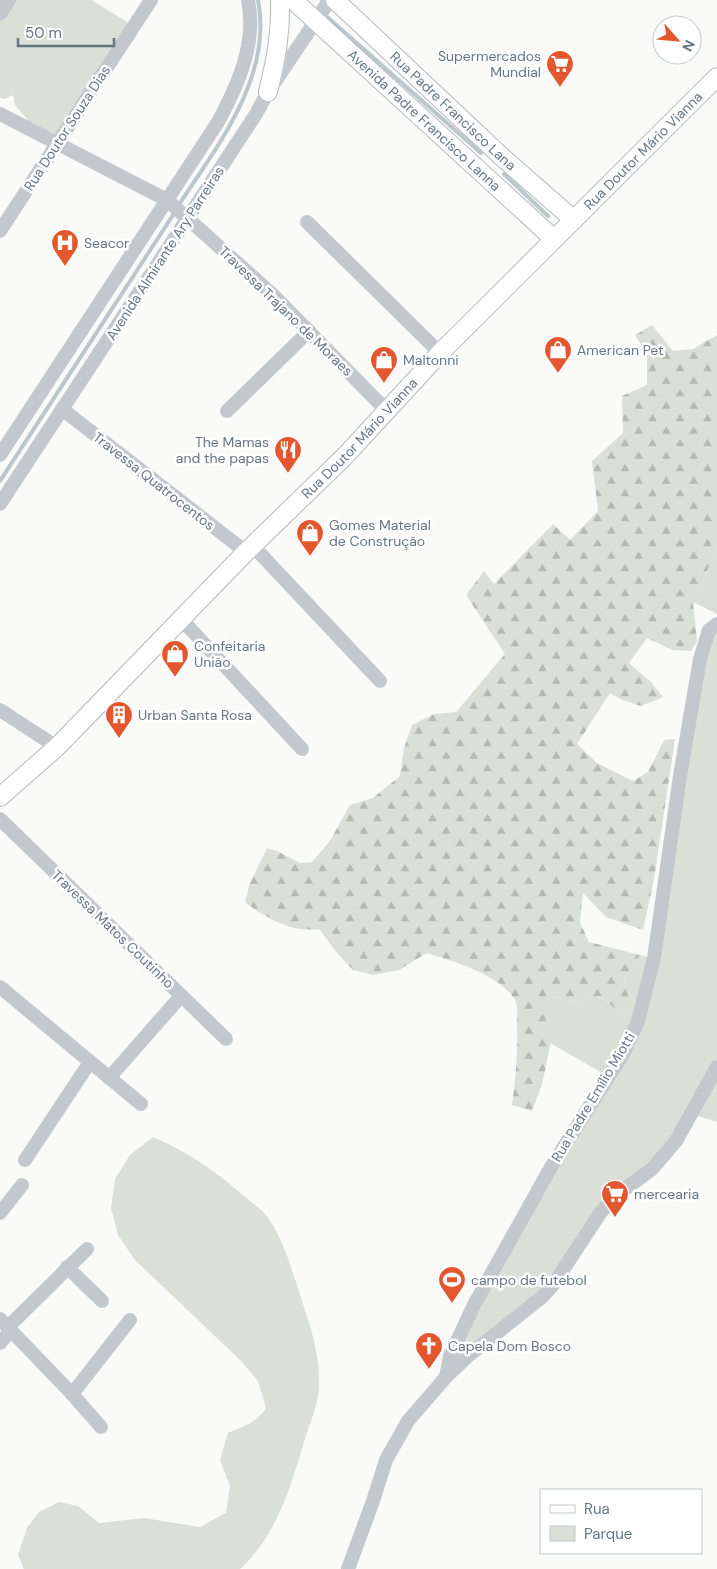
<svg xmlns="http://www.w3.org/2000/svg" width="717" height="1569" viewBox="0 0 717 1569" font-family="'DM Sans',sans-serif">
	<style>
		.green { fill: #dadfd7 }
		.forest { fill: url(#forest-firs) }
		.lines { fill: none; stroke-linecap: round; stroke-linejoin: round }
		.stream { stroke: #bbc7cb; stroke-width: 4 }
		.major-casing { stroke: #b5babe; stroke-width: 20 }
		.minor { stroke: #c3c8cc; stroke-width: 14 }
		.major { stroke: #fff; stroke-width: 18 }
		.labels { text-anchor: middle; stroke-width: 5; stroke-linejoin: round; paint-order: stroke }
		.poi-label { font-size: 14px; fill: #657683; stroke: #fff; text-anchor: start }
		.street-label { font-size: 14px; fill: #657683; stroke: #fff }
	</style>
	<defs>
		<pattern id="forest-firs" width="22" height="20" patternUnits="userSpaceOnUse" patternTransform="scale(1.25)"><rect width="22" height="20" fill="#dadfd7"/><path d="M5 1l3.5 6h-7zM16 11l3.5 6h-7z" fill="#b4b9b4"/></pattern>
	</defs>
	<rect width="100%" height="100%" fill="#fafaf8"/>
	<g class="green">
		<polygon points="9,0 91,0 134,26 58,143 39,134 15,105 13,95 5,99 0,98 0,14"/>
		<polygon points="717,548 717,614 693,602"/>
		<polygon points="717,624 717,1122 692,1114 676,1141 618,1194 564,1270 446,1377 450,1356 609,1077 550,1043 551,1036 539,1002 554,997 577,1002 600,996 617,1010 631,1009 624,980 640,955 653,958 700,659"/>
		<path d="M 153,1137 C 191,1153 219,1174 250,1201 C 256,1206 265,1212 269,1219 C 286,1245 294,1277 304,1307 C 313,1334 320,1359 319,1388 C 318,1403 311,1421 306,1435 C 292,1483 278,1534 240,1569 L 24,1569 L 18,1555 L 27,1528 L 39,1512 L 59,1502 L 78,1506 L 99,1523 L 144,1518 L 200,1527 L 226,1513 L 230,1486 L 220,1460 L 228,1433 C 242,1427 258,1422 266,1408 L 258,1381 L 240,1360 L 135,1260 L 118,1235 L 111,1208 L 115,1179 L 130,1155 Z"/>
	</g>
	<path class="forest" d="M 652,325 L 673,351 L 693,349 L 717,335 L 717,548 L 693,602 L 697,641 L 691,651 L 672,650 L 647,638 L 629,663 L 652,683 L 663,697 L 641,706 L 622,700 L 610,693 L 577,744 L 597,763 L 633,781 L 648,772 L 664,740 L 675,739 L 654,879 L 643,930 L 606,917 L 583,893 L 580,922 L 589,942 L 640,955 L 624,980 L 632,1009 L 617,1010 L 600,996 L 577,1002 L 554,997 L 540,1002 L 552,1036 L 542,1085 L 532,1111 L 512,1105 C 516,1076 518,1049 517,1021 C 517,1015 518,1007 516,1002 C 502,975 455,962 427,953 L 399,970 L 373,975 L 353,970 L 338,954 L 320,930 C 313,929 306,930 300,929 C 283,927 258,913 245,902 L 250,883 L 267,848 L 277,851 L 300,863 L 312,862 L 330,841 L 350,805 L 373,798 L 400,776 L 404,748 L 412,725 L 434,714 L 456,712 L 505,654 L 466,595 L 484,571 L 494,584 L 553,524 L 570,540 L 598,511 L 592,461 L 623,433 L 622,396 L 647,385 L 647,354 L 635,335 Z"/>
	<g class="lines">
		<g class="stream">
			<polyline points="325,15 481,153"/>
			<polyline points="504,174 548,216"/>
			<path d="M 178,206 C 217,146 273,77 258,0"/>
			<polyline points="0,481 175,212"/>
		</g>
		<defs>
			<g id="major">
				<path id="s1" d="M 293,0 L 554,239"/>
				<path id="s2" d="M 335,0 L 502,157 L 574,220"/>
				<path d="M 268,92 C 276,59 281,35 280,0"/>
				<path id="s3" d="M 0,797 L 57,747 L 246,552 L 345,456 L 440,353 L 717,77"/>
			</g>
		</defs>
		<use href="#major" class="major-casing"/>
		<g class="minor">
			<polyline points="0,14 9,0"/>
			<polyline points="0,114 167,200 273,295 387,411"/>
			<polyline points="307,222 440,353"/>
			<polyline points="0,231 151,0"/>
			<polyline points="62,409 246,552"/>
			<polyline points="227,411 309,331"/>
			<path d="M 0,455 L 218,122 C 238,85 257,43 248,0"/>
			<polyline points="0,504 256,114 268,92 325,7 328,0"/>
			<polyline points="253,546 380,681"/>
			<polyline points="182,620 302,749"/>
			<polyline points="0,710 57,747"/>
			<polyline points="0,819 226,1039"/>
			<polyline points="0,987 141,1104"/>
			<polyline points="109,1078 181,996"/>
			<polyline points="25,1160 90,1062"/>
			<polyline points="0,1213 22,1185"/>
			<polyline points="67,1267 102,1301"/>
			<polyline points="0,1319 72,1394 101,1427"/>
			<polyline points="8,1327 87,1249"/>
			<polyline points="0,1343 11,1330"/>
			<polyline points="446,1377 450,1356 474,1305 551,1167 623,1054 638,1021 654,958 680,776 700,659 709,630 717,624"/>
			<polyline points="72,1394 130,1320"/>
			<polyline points="348,1569 373,1501 386,1460 408,1421 446,1377 468,1356 542,1297 553,1285 601,1212 618,1194 652,1169 676,1141 717,1067"/>
		</g>
		<use href="#major" class="major"/>
	</g>
	<defs>
		<symbol id="supermarket-pin" viewBox="-11 -11 22 30"><path d="M0 17L-7.5 6A9.5 9.5 0 1 1 7.5 6Z" fill="#e4572e" stroke="#fff"/><path d="M-6-5.5h2.5l.6 2H6L4.5 2H-2.5L-4.4-4H-6ZM-1.5 3.2a1.3 1.3 0 1 0 .1 0ZM3 3.2a1.3 1.3 0 1 0 .1 0Z" fill="#fff"/></symbol>
		<symbol id="hospital-pin" viewBox="-11 -11 22 30"><path d="M0 17L-7.5 6A9.5 9.5 0 1 1 7.5 6Z" fill="#e4572e" stroke="#fff"/><path d="M-5-5h3v3.5h4V-5h3V5h-3V1.5h-4V5h-3Z" fill="#fff"/></symbol>
		<symbol id="shop-pin" viewBox="-11 -11 22 30"><path d="M0 17L-7.5 6A9.5 9.5 0 1 1 7.5 6Z" fill="#e4572e" stroke="#fff"/><path d="M-5-2.5h2.3a2.7 3.5 0 0 1 5.4 0H5L5.5 6h-11ZM-1.5-2.5h3a1.5 2.3 0 0 0-3 0Z" fill="#fff"/></symbol>
		<symbol id="restaurant-pin" viewBox="-11 -11 22 30"><path d="M0 17L-7.5 6A9.5 9.5 0 1 1 7.5 6Z" fill="#e4572e" stroke="#fff"/><path d="M-5-6h1v4h1v-4h1v4h1v-4h1v5L-1.5 .5V6h-2V.5L-5-1ZM5-6V6H3V1.5H1.5Q1.5-4 5-6Z" fill="#fff"/></symbol>
		<symbol id="building-pin" viewBox="-11 -11 22 30"><path d="M0 17L-7.5 6A9.5 9.5 0 1 1 7.5 6Z" fill="#e4572e" stroke="#fff"/><path d="M-4-6H4V6H1V3H-1V6H-4ZM-2.5-4.3h1.7v1.8h-1.7ZM.8-4.3h1.7v1.8H.8ZM-2.5-1h1.7V.8h-1.7ZM.8-1h1.7V.8H.8Z" fill="#fff"/></symbol>
		<symbol id="stadium-pin" viewBox="-11 -11 22 30"><path d="M0 17L-7.5 6A9.5 9.5 0 1 1 7.5 6Z" fill="#e4572e" stroke="#fff"/><path d="M0-5a6.5 5 0 1 0 0 10a6.5 5 0 1 0 0-10ZM-3.5-1.8h7v3.6h-7Z" fill="#fff"/></symbol>
		<symbol id="church-pin" viewBox="-11 -11 22 30"><path d="M0 17L-7.5 6A9.5 9.5 0 1 1 7.5 6Z" fill="#e4572e" stroke="#fff"/><path d="M-1.2-6h2.4v3.5h3.3v2.4h-3.3V6h-2.4V-.1h-3.3v-2.4h3.3Z" fill="#fff"/></symbol>
	</defs>
	<g fill-rule="evenodd">
		<use href="#supermarket-pin" x="544" y="48" width="32" height="43"/>
		<use href="#hospital-pin" x="49" y="227" width="32" height="43"/>
		<use href="#shop-pin" x="542" y="334" width="32" height="43"/>
		<use href="#shop-pin" x="368" y="344" width="32" height="43"/>
		<use href="#restaurant-pin" x="272" y="434" width="32" height="43"/>
		<use href="#shop-pin" x="294" y="517" width="32" height="43"/>
		<use href="#shop-pin" x="159" y="638" width="32" height="43"/>
		<use href="#building-pin" x="103" y="699" width="32" height="43"/>
		<use href="#supermarket-pin" x="599" y="1178" width="32" height="43"/>
		<use href="#stadium-pin" x="436" y="1264" width="32" height="43"/>
		<use href="#church-pin" x="413" y="1330" width="32" height="43"/>
	</g>
	<g class="labels">
		<g class="poi-label">
			<text x="541" y="61" text-anchor="end">Supermercados<tspan x="541" dy="16">Mundial</tspan></text>
			<text x="84" y="248">Seacor</text>
			<text x="577" y="355">American Pet</text>
			<text x="403" y="365">Maltonni</text>
			<text x="269" y="447" text-anchor="end">The Mamas<tspan x="269" dy="16">and the papas</tspan></text>
			<text x="329" y="530">Gomes Material<tspan x="329" dy="16">de Construção</tspan></text>
			<text x="194" y="651">Confeitaria<tspan x="194" dy="16">União</tspan></text>
			<text x="138" y="720">Urban Santa Rosa</text>
			<text x="634" y="1199">mercearia</text>
			<text x="471" y="1285">campo de futebol</text>
			<text x="448" y="1351">Capela Dom Bosco</text>
		</g>
		<g class="street-label">
			<text dy="5" stroke="none"><textPath href="#s2" startOffset="162">Rua Padre Francisco Lana</textPath></text>
			<text dy="5" stroke="none"><textPath href="#s1" startOffset="178">Avenida Padre Francisco Lanna</textPath></text>
			<text transform="translate(67 128) rotate(-57)" y="5">Rua Doutor Souza Dias</text>
			<text dy="5" stroke="none"><textPath href="#s3" startOffset="912">Rua Doutor Mário Vianna</textPath></text>
			<text transform="translate(165 253) rotate(-57)" y="5">Avenida Almirante Ary Parreiras</text>
			<text transform="translate(286 311) rotate(44)" y="5">Travessa Trajano de Moraes</text>
			<text dy="5" stroke="none"><textPath href="#s3" startOffset="508">Rua Doutor Mário Vianna</textPath></text>
			<text transform="translate(154 481) rotate(38)" y="5">Travessa Quatrocentos</text>
			<text transform="translate(113 929) rotate(44)" y="5">Travessa Matos Coutinho</text>
			<text transform="translate(593 1097) rotate(-59)" y="5">Rua Padre Emílio Miotti</text>
		</g>
	</g>
	<rect x="540" y="1489" width="162" height="65" fill="#ffffff" stroke="#c1c8cd"/>
	<rect x="550" y="1505" width="25" height="8" fill="#ffffff" stroke="#c1c8cd"/>
	<text x="584" y="1514" font-size="15" fill="#657683">Rua</text>
	<rect x="550" y="1526" width="25" height="15" fill="#dadfd7" stroke="#c1c8cd"/>
	<text x="584" y="1539" font-size="15" fill="#657683">Parque</text>
	<g transform="translate(677 40) rotate(117)"><circle r="24" fill="#ffffff" stroke="#c1c8cd"/>
	<path d="M0-4L9 19L0 12L-9 19Z" fill="#e4572e"/>
	<text y="-8" font-size="14" font-weight="bold" text-anchor="middle" fill="#657683">N</text>
	</g>
	<path d="M18 38v8h96v-8" fill="none" stroke="#657683" stroke-width="2.5"/>
	<text x="25" y="38" font-size="15" fill="#657683" stroke="#ffffff" stroke-width="4" paint-order="stroke">50 m</text>
</svg>
